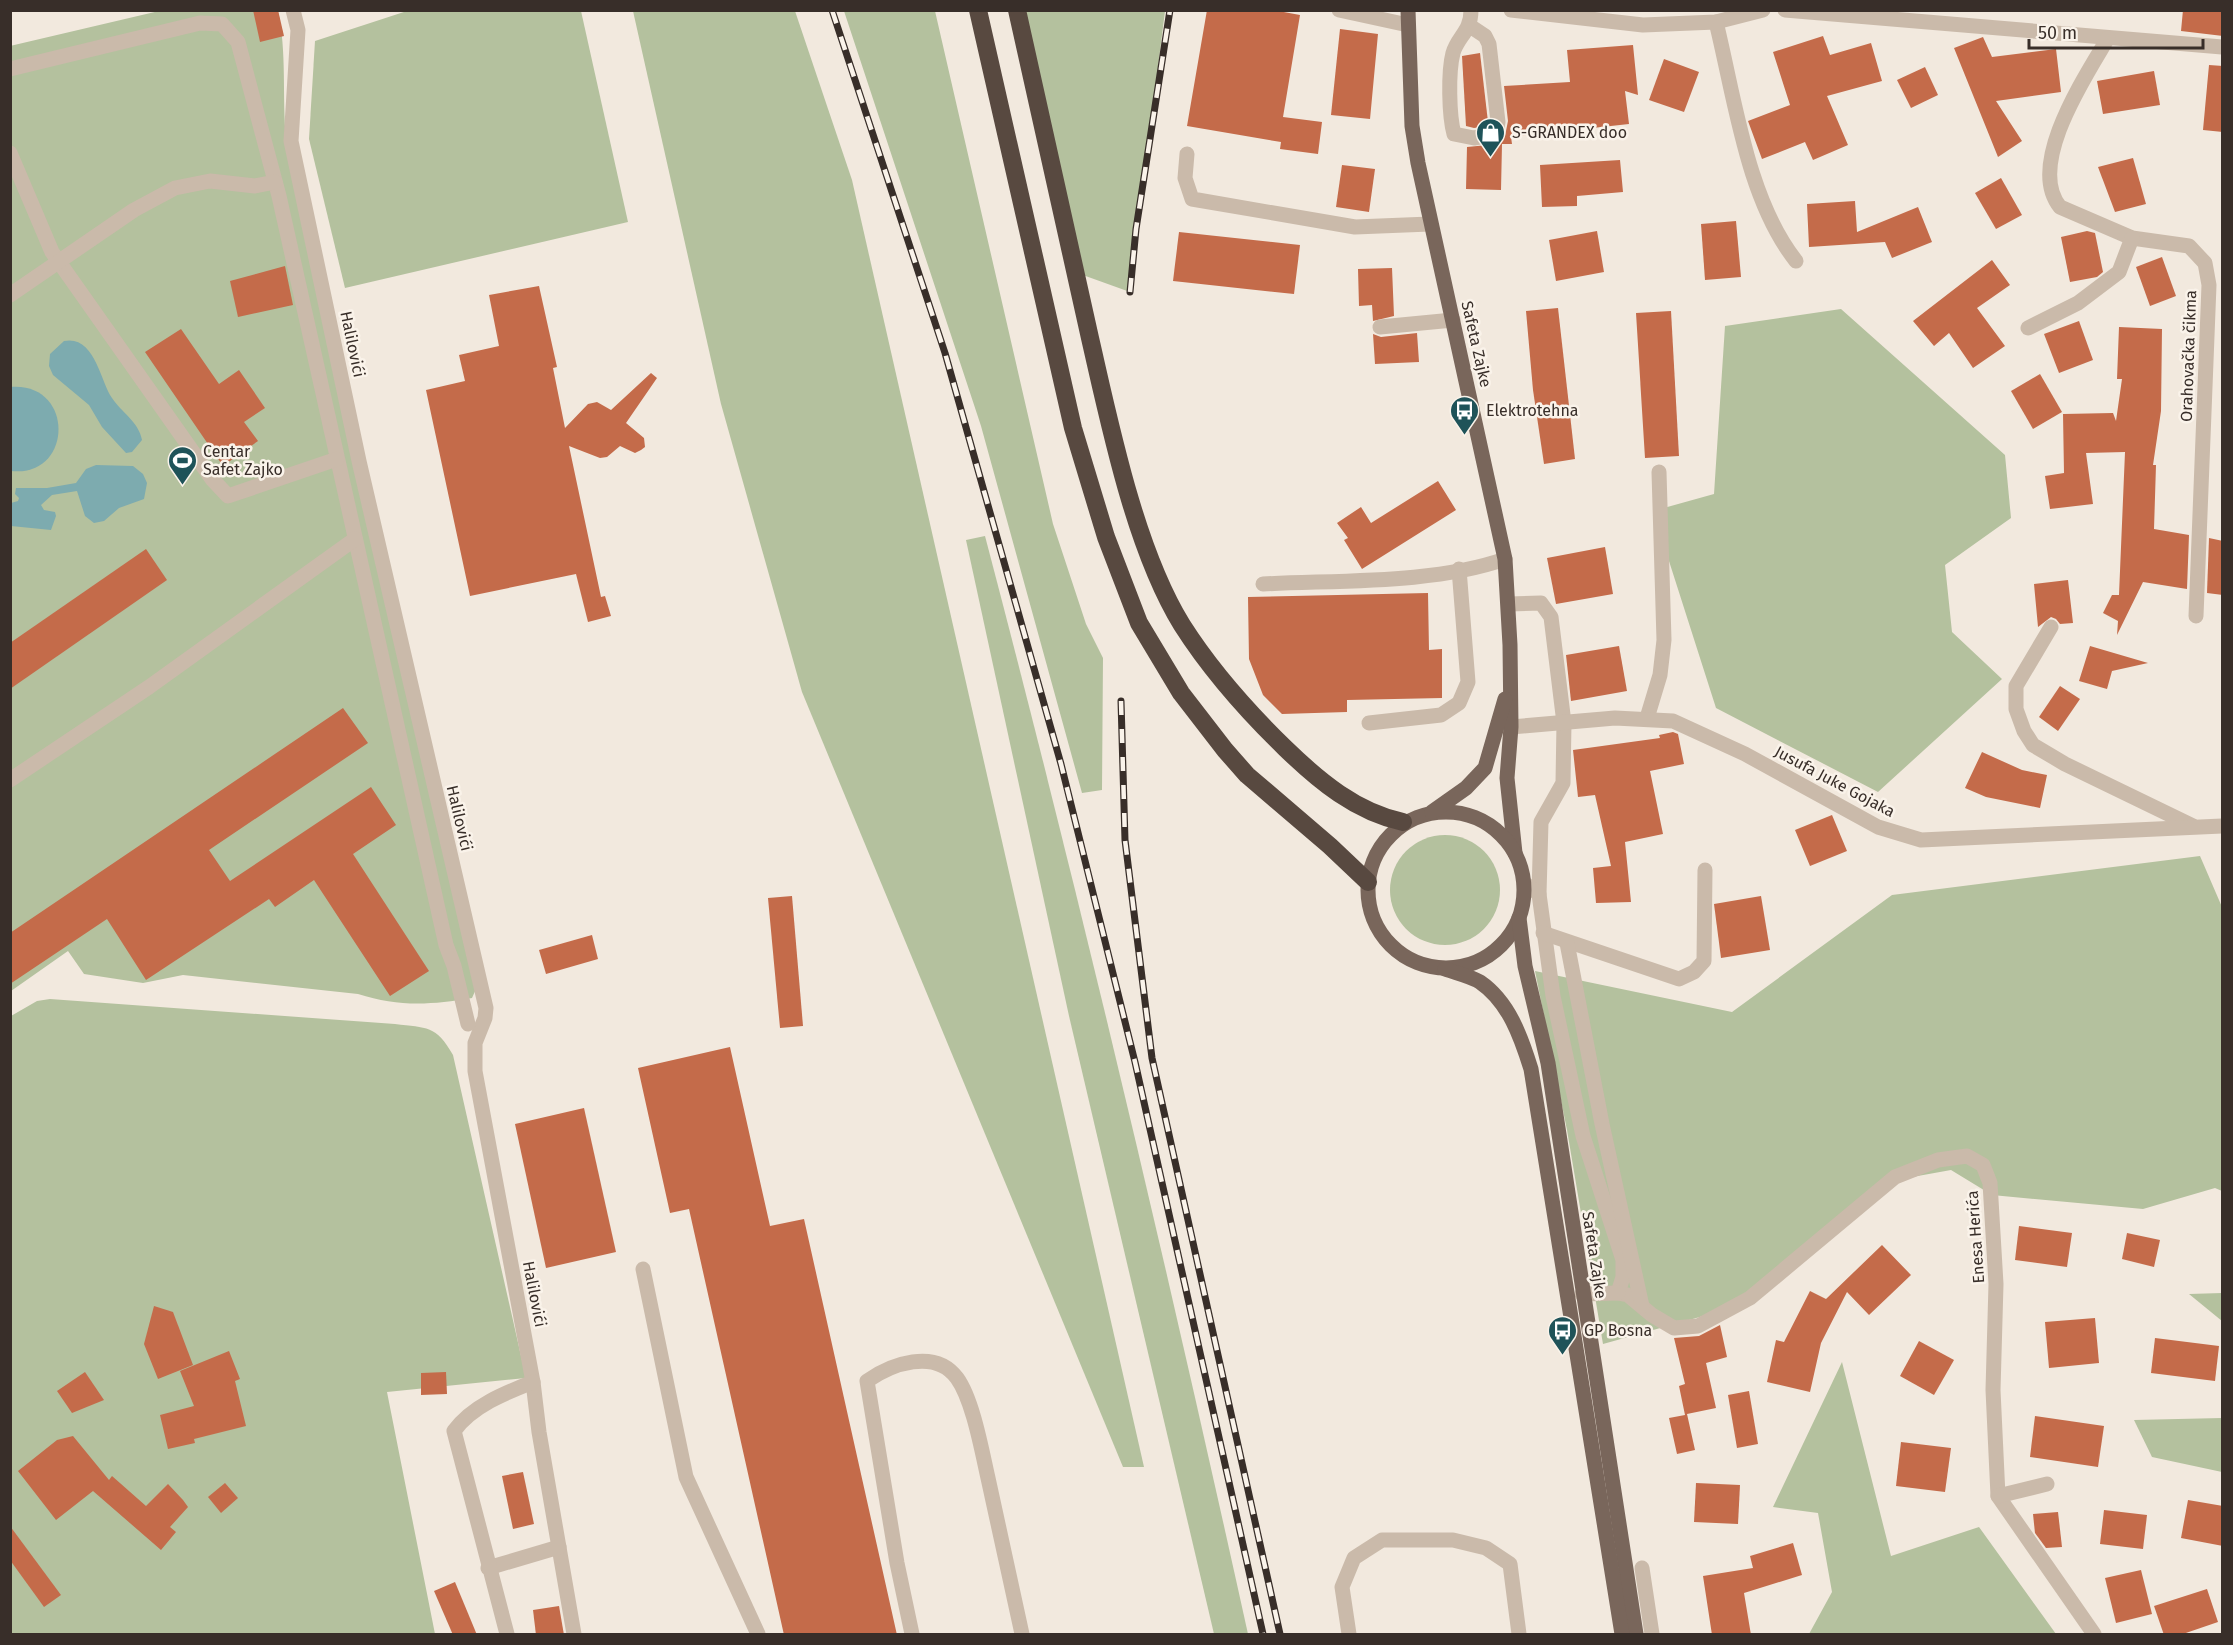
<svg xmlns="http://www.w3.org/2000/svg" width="2233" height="1645" viewBox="0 0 2233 1645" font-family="'Fira Sans',sans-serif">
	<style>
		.green { fill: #b4c19e }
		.water { fill: #7dabaf }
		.building { fill: #c46b4a }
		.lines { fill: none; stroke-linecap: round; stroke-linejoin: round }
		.minor { stroke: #cabaaa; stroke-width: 15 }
		.major { stroke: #79665b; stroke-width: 15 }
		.highway { stroke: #584940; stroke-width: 18 }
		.rail-casing { stroke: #382e29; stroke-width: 7 }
		.rail { stroke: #faf3ea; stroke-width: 4.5; stroke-dasharray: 14; stroke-linecap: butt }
		.labels { text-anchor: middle; stroke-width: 5; stroke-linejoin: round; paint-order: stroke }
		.poi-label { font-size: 16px; fill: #382e29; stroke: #faf3ea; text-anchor: start }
		.street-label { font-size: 16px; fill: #382e29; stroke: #faf3ea }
	</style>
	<rect width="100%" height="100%" fill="#f2e9de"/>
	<g class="green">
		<polygon points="410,10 581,11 628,222 345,288 309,139 315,41"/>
		<path d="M 159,11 L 278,11 C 287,52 282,96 286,139 L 476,989 L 472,998 C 431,1005 398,1007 358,994 L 183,975 L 143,983 L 84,974 L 68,951 L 11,991 L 10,46 Z"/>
		<polygon points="633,11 795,11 852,180 1144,1467 1123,1467 802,692 721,404"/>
		<polygon points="844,11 935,11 1053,524 1086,624 1103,658 1102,790 1082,793 981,426"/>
		<polygon points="1025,11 1165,11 1130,292 1080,274"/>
		<polygon points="1841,309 2005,455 2011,518 1945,565 1952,632 2002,679 1878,792 1716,708 1653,511 1714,494 1725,326"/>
		<path d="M 985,536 C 1081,901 1167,1267 1248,1634 L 1214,1634 L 1069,1016 L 966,540 Z"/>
		<circle cx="1445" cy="890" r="55"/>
		<polygon points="2200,856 2222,907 2222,1191 2215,1188 2143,1209 1992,1195 1951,1170 1890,1181 1750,1303 1603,1344 1567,1130 1535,971 1732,1012 1892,895"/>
		<path d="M 50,999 L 395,1024 C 427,1028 436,1025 453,1055 L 526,1378 L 387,1392 L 435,1634 L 11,1634 L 11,1016 L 37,1001 Z"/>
		<polygon points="2222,1293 2222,1321 2189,1294"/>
		<polygon points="1842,1362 1891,1556 1979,1527 2056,1634 1809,1634 1832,1592 1818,1513 1773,1507"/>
		<polygon points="2222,1418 2222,1472 2152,1457 2134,1420"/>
	</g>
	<g class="water">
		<path d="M 64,341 C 95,335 100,381 112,398 C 121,412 139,422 142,440 L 132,452 L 126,453 L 102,427 L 89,405 L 53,375 L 49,366 L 50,354 Z"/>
		<path d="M 10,387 C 75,381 74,478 11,471 Z"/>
		<polygon points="96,465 133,466 143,474 147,483 144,499 119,508 104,521 94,523 85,516 77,491 52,495 41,505 44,510 55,512 56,516 51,530 11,526 11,503 18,501 19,498 15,494 16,488 47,488 76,483 86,469"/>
	</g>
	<g class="building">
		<polygon points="253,10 278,10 284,36 260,42"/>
		<polygon points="1207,10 1273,10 1300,15 1283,117 1322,122 1318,154 1280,149 1281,142 1187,126"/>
		<polygon points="2183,10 2223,10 2223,36 2181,31"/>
		<polygon points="1340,29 1378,34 1370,119 1331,115"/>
		<polygon points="1823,36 1830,55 1871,43 1882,81 1827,96 1848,145 1813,160 1805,142 1762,159 1748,121 1790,105 1773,52"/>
		<polygon points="1983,37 1992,57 2056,49 2061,92 1996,101 2022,141 1998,157 1954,48"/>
		<polygon points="1633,45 1638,95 1625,91 1629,124 1511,137 1512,144 1502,144 1501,190 1466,189 1467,147 1498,144 1505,136 1508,121 1504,86 1570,82 1567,50"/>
		<polygon points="1480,53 1488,122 1488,126 1474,128 1466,126 1462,56"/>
		<polygon points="1664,59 1699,72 1684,112 1649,100"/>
		<polygon points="2209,65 2223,66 2223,132 2203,130"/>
		<polygon points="1925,67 1938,95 1911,108 1897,80"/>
		<polygon points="2154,71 2160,105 2103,114 2097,81"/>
		<polygon points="2133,158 2146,204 2115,212 2098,167"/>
		<polygon points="1620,160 1623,192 1577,196 1577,206 1542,207 1540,165"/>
		<polygon points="1342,165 1375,169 1369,212 1336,207"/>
		<polygon points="2001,178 2022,215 1996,229 1975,193"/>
		<polygon points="1855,201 1857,232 1918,207 1932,242 1892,258 1885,242 1809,247 1807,204"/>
		<polygon points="1736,221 1741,277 1705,280 1701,224"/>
		<polygon points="1597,231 1604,272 1556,281 1549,240"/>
		<polygon points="2087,231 2095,233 2103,272 2097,277 2070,282 2061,237"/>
		<polygon points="1179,232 1300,245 1294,294 1173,281"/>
		<polygon points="2162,257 2176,296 2150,306 2136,267"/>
		<polygon points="1992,260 2010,285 1977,308 2005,346 1973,368 1949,333 1934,346 1913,321"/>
		<polygon points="285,266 293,305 238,317 230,281"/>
		<polygon points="1392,268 1394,316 1373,321 1372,305 1359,306 1358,269"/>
		<polygon points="539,286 557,367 553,368 565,428 588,404 597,402 611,410 651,373 657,378 626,423 644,438 645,447 641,450 635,453 620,446 607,457 600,458 569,446 601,597 605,596 611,616 588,622 576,574 470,596 426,390 465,381 459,355 499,346 489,295"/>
		<polygon points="1558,308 1575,459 1544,464 1533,390 1526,311"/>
		<polygon points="1671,311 1679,456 1645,458 1636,313"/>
		<polygon points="2079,321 2093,360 2059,373 2044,334"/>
		<polygon points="2119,327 2162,329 2161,411 2153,465 2156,465 2154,529 2189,535 2187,589 2143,582 2117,635 2118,621 2103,613 2112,595 2119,595 2125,452 2086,453 2093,504 2050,509 2045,476 2064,473 2063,414 2113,413 2116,421 2122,379 2117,379"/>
		<polygon points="181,329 219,384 239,370 265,408 244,422 258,441 223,466 145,352"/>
		<polygon points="1417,333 1419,362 1375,364 1373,334 1381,337"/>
		<polygon points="2040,374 2062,412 2033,429 2011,391"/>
		<polygon points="1438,481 1456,510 1362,569 1344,540 1348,538 1337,523 1361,507 1371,523"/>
		<polygon points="2209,538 2223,541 2223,595 2207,593"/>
		<polygon points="1605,547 1613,594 1556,604 1547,558"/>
		<polygon points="146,549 167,580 10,689 10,643"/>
		<polygon points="2068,580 2073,623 2060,624 2056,619 2051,617 2038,627 2034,584"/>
		<polygon points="1428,593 1429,650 1442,649 1442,698 1347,700 1347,712 1282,714 1263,695 1249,659 1248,597"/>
		<polygon points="1619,646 1627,691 1571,701 1566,655"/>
		<polygon points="2090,646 2148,663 2112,671 2107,689 2079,681"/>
		<polygon points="2060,686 2080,699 2058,731 2039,717"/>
		<polygon points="343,708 368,743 209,850 230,881 371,787 396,825 353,854 429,971 390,996 314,880 275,907 269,899 146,980 107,919 10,984 10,933"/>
		<polygon points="1673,732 1678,734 1684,764 1650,771 1663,834 1625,842 1631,902 1596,903 1593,868 1611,866 1595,795 1578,797 1573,750 1660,738 1659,735"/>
		<polygon points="1982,752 2022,770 2047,775 2040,808 1986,797 1965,788"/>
		<polygon points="1832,815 1847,851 1810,866 1795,830"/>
		<polygon points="792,896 803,1026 780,1028 768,898"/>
		<polygon points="1761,896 1770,950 1721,958 1714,904"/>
		<polygon points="592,935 598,959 546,974 539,950"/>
		<polygon points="730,1047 770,1226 804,1219 897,1635 784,1635 689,1209 670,1213 638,1068"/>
		<polygon points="584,1108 616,1252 546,1268 515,1124"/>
		<polygon points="2019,1226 2072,1233 2067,1267 2015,1260"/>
		<polygon points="2127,1233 2160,1240 2154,1267 2122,1259"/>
		<polygon points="1882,1245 1911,1275 1869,1315 1847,1292 1821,1343 1810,1392 1767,1382 1776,1340 1784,1342 1810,1291 1826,1299"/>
		<polygon points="154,1306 173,1312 193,1365 158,1379 144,1344"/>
		<polygon points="2095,1318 2099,1363 2049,1368 2045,1322"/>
		<polygon points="1720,1325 1727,1357 1706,1363 1716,1408 1687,1414 1695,1450 1677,1454 1669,1418 1685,1415 1679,1386 1685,1384 1674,1338 1699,1336"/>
		<polygon points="2155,1338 2219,1346 2215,1381 2151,1373"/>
		<polygon points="1919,1341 1954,1360 1934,1395 1900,1376"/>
		<polygon points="229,1351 240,1379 235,1381 246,1426 194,1439 195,1443 168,1449 160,1415 194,1406 180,1371"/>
		<polygon points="85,1372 104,1400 72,1413 57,1391"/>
		<polygon points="446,1372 447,1394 421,1395 421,1373"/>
		<polygon points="1749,1391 1758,1444 1737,1448 1728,1395"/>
		<polygon points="2035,1416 2104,1426 2098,1467 2030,1457"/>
		<polygon points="73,1436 109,1480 112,1476 146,1506 168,1484 183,1500 188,1507 170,1527 176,1532 161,1550 93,1491 56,1520 18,1471 57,1440"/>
		<polygon points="1901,1442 1951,1448 1945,1492 1896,1486"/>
		<polygon points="523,1472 534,1524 513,1529 502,1476"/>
		<polygon points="225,1483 238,1498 221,1513 208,1497"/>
		<polygon points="1696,1483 1740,1485 1738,1524 1694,1522"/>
		<polygon points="2188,1500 2223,1506 2223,1546 2181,1538"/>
		<polygon points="2104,1510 2147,1515 2143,1549 2100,1544"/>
		<polygon points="2058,1512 2062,1547 2046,1548 2035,1533 2033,1514"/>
		<polygon points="10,1526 61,1595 44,1607 10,1560"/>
		<polygon points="1793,1543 1802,1575 1744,1593 1751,1635 1712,1635 1703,1576 1753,1568 1750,1556"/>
		<polygon points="2141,1570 2152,1614 2116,1623 2105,1578"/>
		<polygon points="455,1582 477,1635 453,1635 434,1591"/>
		<polygon points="2207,1589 2218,1622 2180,1635 2164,1635 2154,1606"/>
		<polygon points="559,1606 564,1635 536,1635 533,1610"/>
	</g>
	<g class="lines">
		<g class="minor">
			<polyline points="293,10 298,30 291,141 359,461 486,1008 485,1018 475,1043 475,1071 533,1382 539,1432 574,1634"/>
			<polyline points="1339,10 1408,25"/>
			<polyline points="1511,10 1643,25 1716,22 1763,10"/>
			<polyline points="1785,10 2222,47"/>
			<path d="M 1716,22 C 1735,99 1747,199 1796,261"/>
			<path d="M 1470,26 L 1485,36 L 1489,44 L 1498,122 L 1496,134 L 1474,138 L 1454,134 C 1449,116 1448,72 1453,53 C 1458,36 1471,32 1471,10"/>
			<path d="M 2108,38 C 2085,77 2026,165 2060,207 L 2132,238 L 2189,246 L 2205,263 L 2209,285 L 2196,616"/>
			<polyline points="10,69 200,23 222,24 238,42 279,196 446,945 454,966 468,1024"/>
			<polyline points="10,153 52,252 212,479 228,496 337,459"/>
			<polyline points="1187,154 1185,178 1192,199 1355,227 1430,224"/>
			<polyline points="10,295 134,210 175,188 210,181 255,186 275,182"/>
			<polyline points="1380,327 1453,320"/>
			<polyline points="2028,328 2078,303 2119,272 2132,238"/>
			<path d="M 1263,584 C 1338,580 1434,584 1505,559"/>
			<polyline points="1509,604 1541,603 1551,617 1564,723 1563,783 1541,822 1539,894"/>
			<polyline points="2051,627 2016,686 2016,709 2024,731 2033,745 2065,764 2193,826"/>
			<polyline points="1647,718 1660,675 1664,640 1659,472"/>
			<polyline points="1369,723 1441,715 1459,703 1468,682 1459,569"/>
			<polyline points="1511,727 1615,718 1673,721 1745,754 1878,827 1921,840 2222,826"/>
			<polyline points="10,780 149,687 355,539"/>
			<polyline points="1524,883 1539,894 1553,996 1583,1136 1623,1260 1623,1277 1618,1293 1628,1295 1652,1315 1674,1328 1698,1326 1750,1298 1895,1177 1938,1160 1967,1156 1983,1165 1990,1183 1996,1284 1993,1390 1998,1496 2094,1634"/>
			<polyline points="1543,933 1679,979 1694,972 1704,961 1705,870"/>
			<polyline points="1567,943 1602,1124 1642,1306"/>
			<polyline points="643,1269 686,1477 758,1634"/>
			<polyline points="1582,1294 1618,1293"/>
			<polyline points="1998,1496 2047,1484"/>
			<polyline points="488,1568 559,1547"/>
			<polyline points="1642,1568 1652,1634"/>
			<path d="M 507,1634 L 454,1431 C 472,1406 505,1393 533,1382"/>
			<path d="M 912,1634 L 897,1563 L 867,1381 C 891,1364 935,1348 957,1378 C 973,1400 982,1452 988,1478 C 999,1530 1011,1582 1022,1634"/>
			<polyline points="1349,1634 1342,1587 1354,1558 1382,1540 1453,1540 1486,1548 1510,1564 1519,1634"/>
		</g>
		<g class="major">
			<polyline points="1408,10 1412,126 1418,163 1505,559 1510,645 1511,727 1507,778 1515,853"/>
			<circle cx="1446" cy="890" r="78"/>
			<polyline points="1432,812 1466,788 1485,768 1505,699"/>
			<polyline points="1519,918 1525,966 1548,1063 1636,1634"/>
			<path d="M 1445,969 C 1456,973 1470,976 1480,982 C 1509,1002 1521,1037 1531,1069 L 1622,1634"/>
		</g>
		<g class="highway">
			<polyline points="978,10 1073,428 1106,537 1139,623 1181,693 1225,750 1247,775 1330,846 1368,882"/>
			<path d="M 1017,10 C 1041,120 1066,229 1090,338 C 1110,425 1135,549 1182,625 C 1210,669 1248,712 1285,748 C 1319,781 1356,812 1403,822"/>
		</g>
		<defs>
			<g id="rail">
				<polyline points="832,10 945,353 1061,764 1135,1062 1263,1634"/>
				<polyline points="1130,292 1136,229 1170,10"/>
				<polyline points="1121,701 1125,840 1152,1058 1280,1634"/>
			</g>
		</defs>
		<use href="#rail" class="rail-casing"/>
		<use href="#rail" class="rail"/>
	</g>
	<defs>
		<symbol id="shop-pin" viewBox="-11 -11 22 30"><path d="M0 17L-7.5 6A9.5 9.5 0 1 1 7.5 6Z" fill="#1f5359" stroke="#faf3ea"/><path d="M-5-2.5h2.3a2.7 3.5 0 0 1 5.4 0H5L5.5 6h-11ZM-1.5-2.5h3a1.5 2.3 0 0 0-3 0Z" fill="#fff"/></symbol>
		<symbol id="bus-pin" viewBox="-11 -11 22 30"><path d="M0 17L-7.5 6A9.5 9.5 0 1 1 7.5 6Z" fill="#1f5359" stroke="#faf3ea"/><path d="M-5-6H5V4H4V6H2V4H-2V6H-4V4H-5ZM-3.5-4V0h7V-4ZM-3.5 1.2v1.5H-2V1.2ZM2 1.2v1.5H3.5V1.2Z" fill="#fff"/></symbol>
		<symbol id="stadium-pin" viewBox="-11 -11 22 30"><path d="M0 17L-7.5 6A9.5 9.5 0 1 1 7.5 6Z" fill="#1f5359" stroke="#faf3ea"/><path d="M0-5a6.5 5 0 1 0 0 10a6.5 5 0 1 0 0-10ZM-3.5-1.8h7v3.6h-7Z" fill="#fff"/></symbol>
	</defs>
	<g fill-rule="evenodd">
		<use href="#shop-pin" x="1474" y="116" width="33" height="45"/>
		<use href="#bus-pin" x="1448" y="394" width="33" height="45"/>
		<use href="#stadium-pin" x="166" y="444" width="33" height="45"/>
		<use href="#bus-pin" x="1546" y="1314" width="33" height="45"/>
	</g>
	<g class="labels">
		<g class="poi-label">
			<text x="1512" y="138">S-GRANDEX doo</text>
			<text x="1486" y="416">Elektrotehna</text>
			<text x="203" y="457">Centar<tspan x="203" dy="18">Safet Zajko</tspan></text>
			<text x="1584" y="1336">GP Bosna</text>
		</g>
		<g class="street-label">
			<text transform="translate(353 344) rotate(78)" y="6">Halilovići</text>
			<text transform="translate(1477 344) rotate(77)" y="6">Safeta Zajke</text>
			<text transform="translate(2188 356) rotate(-88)" y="6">Orahovačka čikma</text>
			<text transform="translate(1835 781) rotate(28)" y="6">Jusufa Juke Gojaka</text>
			<text transform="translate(460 818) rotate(77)" y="6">Halilovići</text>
			<text transform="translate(1975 1237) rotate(-94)" y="6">Enesa Herića</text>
			<text transform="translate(1595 1255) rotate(81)" y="6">Safeta Zajke</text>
			<text transform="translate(535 1294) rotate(79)" y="6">Halilovići</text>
		</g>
	</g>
	<rect width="2233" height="1645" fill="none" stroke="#382e29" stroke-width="24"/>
	<path d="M2029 39v9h174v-9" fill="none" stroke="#382e29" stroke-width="3"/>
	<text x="2038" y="39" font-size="18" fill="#382e29" stroke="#faf3ea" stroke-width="4.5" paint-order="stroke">50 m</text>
</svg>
